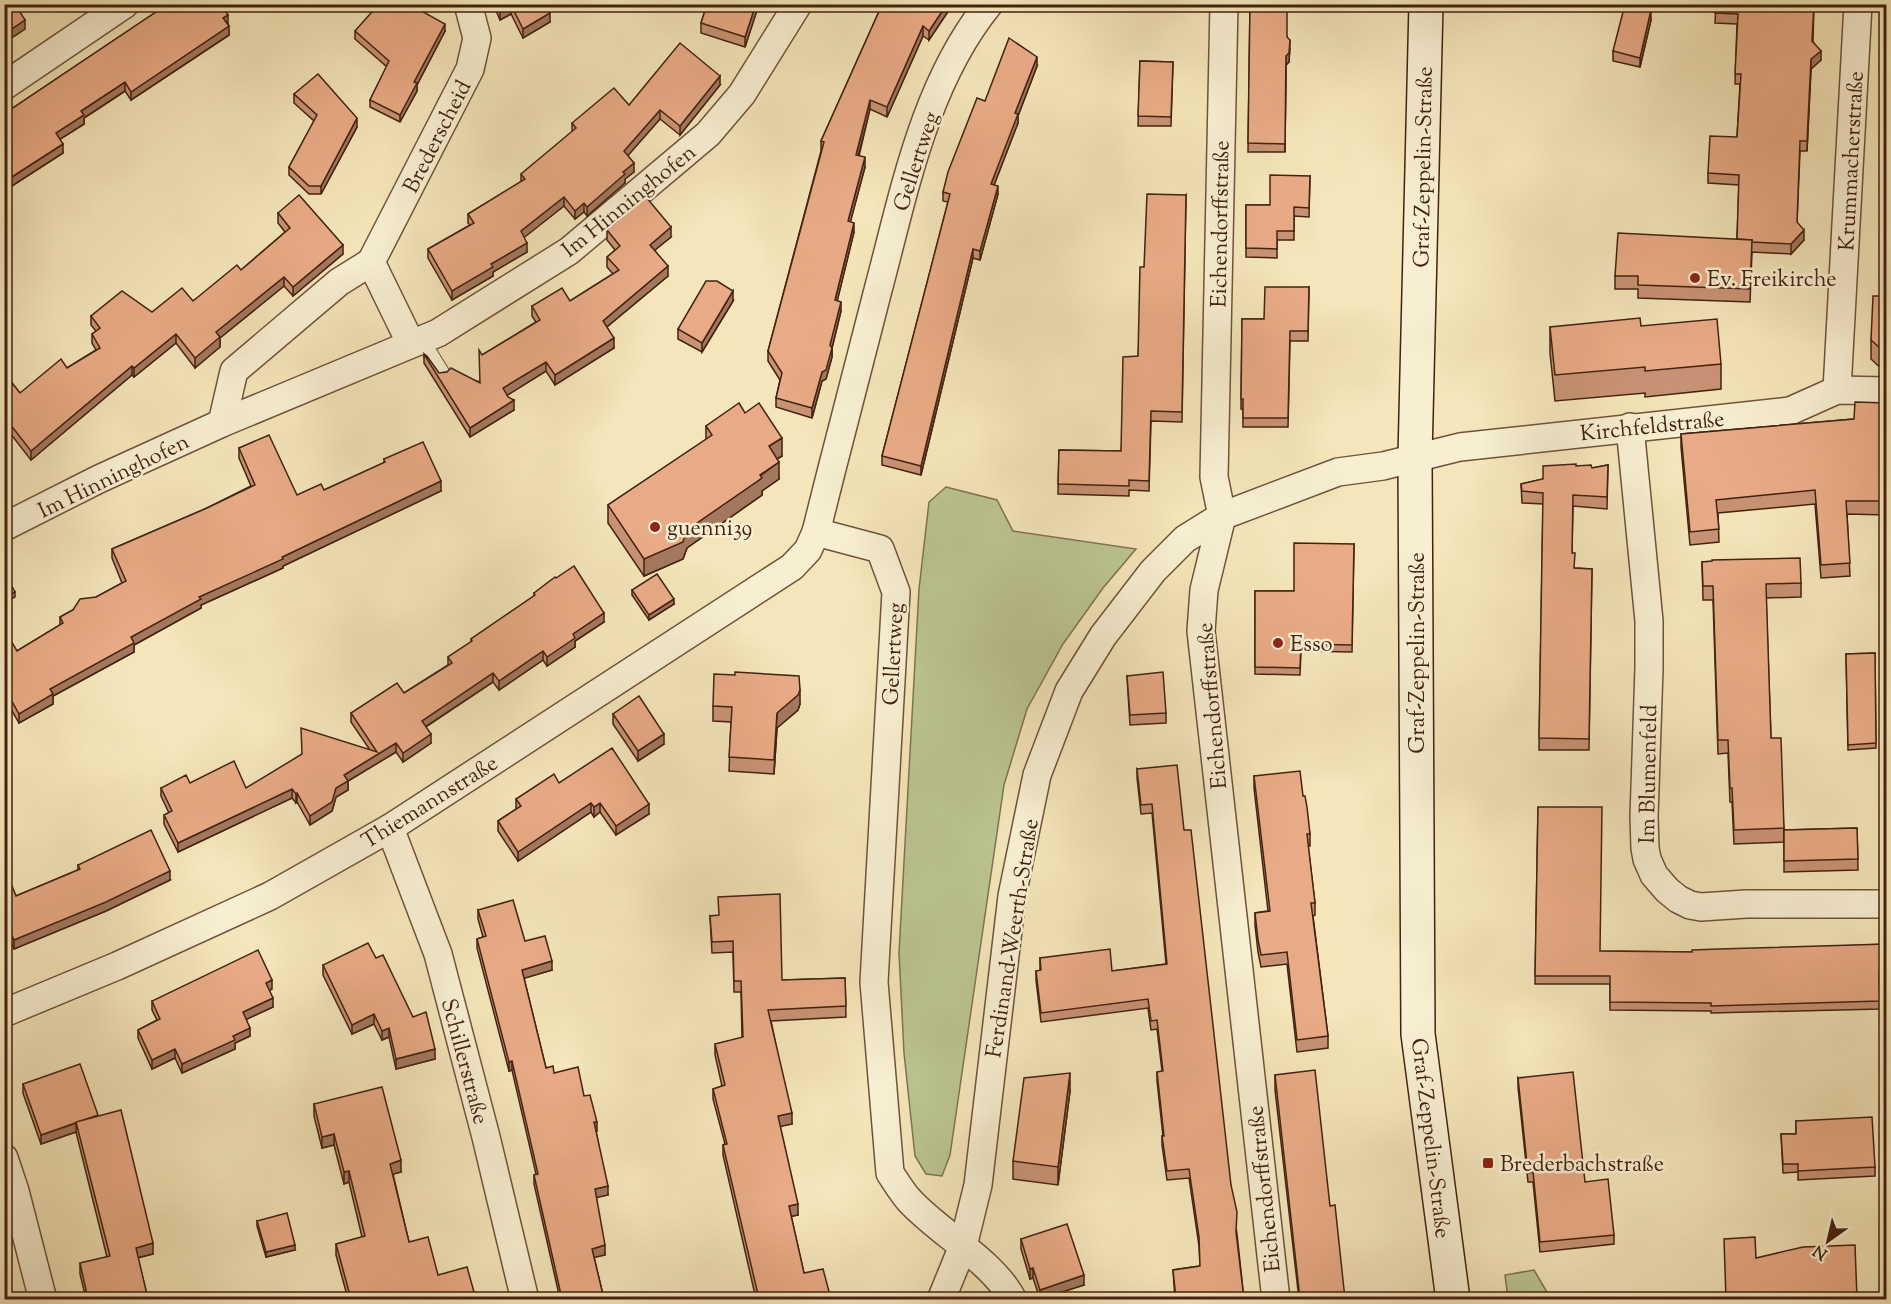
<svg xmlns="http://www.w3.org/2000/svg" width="1891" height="1304" viewBox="0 0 1891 1304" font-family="'Sorts Mill Goudy',serif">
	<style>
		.green { fill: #bbc590; stroke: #7f7450; stroke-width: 1.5 }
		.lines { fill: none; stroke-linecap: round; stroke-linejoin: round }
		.service-casing { stroke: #6f533b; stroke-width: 16 }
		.minor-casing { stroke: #6f533b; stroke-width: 30 }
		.secondary-casing { stroke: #432211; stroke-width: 36 }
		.service { stroke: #f8efd2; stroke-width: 14 }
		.minor { stroke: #f8efd2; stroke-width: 27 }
		.secondary { stroke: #f8efd2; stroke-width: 33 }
		.wall { fill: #c89374; stroke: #432211; stroke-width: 1.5 }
		.shaded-wall { fill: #a3785e; stroke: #432211; stroke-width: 1.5 }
		.building { fill: #e9ab87; stroke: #432211; stroke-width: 1.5 }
		.poi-dot { fill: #8f2418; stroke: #f8efd2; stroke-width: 2 }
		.labels { text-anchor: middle; stroke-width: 5; stroke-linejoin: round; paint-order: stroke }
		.street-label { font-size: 22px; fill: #432211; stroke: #f8efd2 }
		.poi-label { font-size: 22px; fill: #432211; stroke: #f8efd2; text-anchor: start }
	</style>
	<rect width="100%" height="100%" fill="#f4e6ba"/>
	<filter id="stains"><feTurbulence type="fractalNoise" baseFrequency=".00333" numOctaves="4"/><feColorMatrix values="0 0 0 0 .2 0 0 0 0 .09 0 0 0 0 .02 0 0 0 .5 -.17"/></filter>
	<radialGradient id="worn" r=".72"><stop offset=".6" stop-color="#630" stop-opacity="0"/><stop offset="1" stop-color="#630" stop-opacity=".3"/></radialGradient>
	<g class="green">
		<polygon points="946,487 997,500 1013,531 1136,549 1103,588 1063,644 1027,709 1004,785 950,1155 942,1176 926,1174 915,1156 904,1053 899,953 919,589 929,502"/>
		<polygon points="1534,1270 1551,1299 1508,1299 1505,1275"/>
	</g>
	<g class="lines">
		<defs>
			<polyline id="service" points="422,340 443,374"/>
			<g id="minor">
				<polyline points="1224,4 1214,477 1222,516 1204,590 1201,631 1276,1300"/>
				<polyline points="4,86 125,4"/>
				<polyline points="371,262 470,69 477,38 468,4"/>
				<polyline points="371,262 411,344"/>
				<polyline points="1837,390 1858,4"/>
				<polyline points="222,423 234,371 339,282 371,262"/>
				<polyline points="1630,427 1649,621 1649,668 1644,817 1645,848 1647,859 1654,875 1667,890 1678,899 1690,905 1701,907 1746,904 1886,904"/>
				<polyline points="4,527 99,479 222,423 438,333 569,251 708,134 742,94 798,4"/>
				<path d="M 816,532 L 880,549 L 896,592 L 874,982 L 890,1173 C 896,1182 902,1192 909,1200 C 939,1233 993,1261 1013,1300"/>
				<polyline points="390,828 438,954 486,1137 525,1300"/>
				<path d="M 4,1013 L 117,966 L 270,896 L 390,828 L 792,567 L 808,550 L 816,532 C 836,451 858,370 878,290 C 904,193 924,84 989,4"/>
				<polyline points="4,1158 15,1191 43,1300"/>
				<polyline points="941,1300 963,1246 978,1185 1012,896 1037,775 1069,691 1103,636 1153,571 1185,539 1222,516 1338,472 1383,466 1460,447 1790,411 1837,390 1886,391"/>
			</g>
			<polyline id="secondary" points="1426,4 1415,457 1418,1034 1453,1300"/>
		</defs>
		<use href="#service" class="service-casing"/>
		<use href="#minor" class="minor-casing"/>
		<use href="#secondary" class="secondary-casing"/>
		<use href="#service" class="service"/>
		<use href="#minor" class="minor"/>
		<use href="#secondary" class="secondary"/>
	</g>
	<g class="wall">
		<polygon points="168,4 230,4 224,9 228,24 229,35 131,100 125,91 84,118 84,124 60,139 63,153 4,191 4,114"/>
		<polygon points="493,4 545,4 550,22 523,38 511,14 500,20"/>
		<polygon points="707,4 759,4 745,47 701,33 701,23"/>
		<polygon points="880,4 951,4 951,7 929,40 923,36 887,117 870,109 859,156 865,167 850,222 854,232 837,301 841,311 832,348 832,357 826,379 822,381 812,418 776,407 776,398 780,380 768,361 768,351 821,151 821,141 881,7"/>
		<polygon points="1250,4 1278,11 1287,37 1290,49 1289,62 1286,65 1285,152 1248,152"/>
		<polygon points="1716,4 1814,4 1813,41 1821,60 1811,69 1807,151 1800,151 1797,223 1804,240 1791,254 1752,252 1750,302 1638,298 1638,289 1615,289 1615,276 1737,239 1739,185 1708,183 1708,173 1737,137 1740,84 1735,84 1737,24 1715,23"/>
		<polygon points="1651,20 1640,67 1613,61 1613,51"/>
		<polygon points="355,31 445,31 417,85 417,91 400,122 370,107 370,100 387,67 355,39"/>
		<polygon points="1140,61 1173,62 1171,126 1138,126"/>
		<polygon points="1037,66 1018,116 1018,123 994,185 998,194 980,260 973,258 921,475 882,465 882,456 948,202 943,201 943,192 985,101"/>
		<polygon points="720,85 680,135 660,119 628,155 634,172 625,179 625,183 587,216 584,212 575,219 564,206 524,237 527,252 493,272 493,276 452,300 428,258 428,249 470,225 468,223 468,214 521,182 521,174 572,132 572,123 629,105"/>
		<polygon points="294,94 357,127 321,194 309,194 289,175 289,167 314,121 294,103"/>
		<polygon points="1310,176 1309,217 1294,216 1294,240 1277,240 1277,258 1246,257 1246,205 1270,205"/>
		<polygon points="1186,195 1182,422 1151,421 1149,491 1129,490 1129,496 1058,494 1059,450 1121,451 1138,356 1144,267"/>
		<polygon points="278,213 343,254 293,296 284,286 220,338 220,347 195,368 176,343 134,377 132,375 31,460 6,428 4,373 20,393 67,368 96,350 92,343 92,334 96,331 91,325 91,316 152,312 193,301 241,270 285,232 278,223"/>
		<polygon points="607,230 671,237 655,250 668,276 607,327 614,348 555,385 546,371 507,395 514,410 470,437 424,363 424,354 439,373 447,372 480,382 482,355 536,322 532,316 532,306 570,301 613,274 607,267 607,257 615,250 607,240"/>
		<polygon points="1309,287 1308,341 1290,341 1288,427 1243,427 1243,409 1241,409 1242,319 1264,319"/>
		<polygon points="1887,296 1887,374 1871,359 1871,340"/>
		<polygon points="733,301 702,352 678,339 678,329"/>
		<polygon points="1641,326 1721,364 1721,389 1645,397 1645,393 1555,401 1550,353 1550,327"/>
		<polygon points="1887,403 1887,515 1847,514 1850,576 1821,578 1815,504 1718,513 1719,542 1690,545 1681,447 1681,434 1854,419"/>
		<polygon points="745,413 782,456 777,459 779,479 762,491 762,495 687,548 683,559 644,576 608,523 608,505 706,440 706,426"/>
		<polygon points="239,448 297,495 324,490 384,463 384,459 441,491 283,566 283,568 201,605 201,608 134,645 134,652 53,696 53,704 19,723 4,697 4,642 17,651 60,625 60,617 122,583 112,558 112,549 207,508 251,486 239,458"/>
		<polygon points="1608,465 1607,509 1573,506 1572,553 1574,568 1592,569 1589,750 1539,750 1543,504 1522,503 1521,484 1543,479 1576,466 1592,468"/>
		<polygon points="1354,544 1352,652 1301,651 1300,675 1255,674 1255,591 1294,591"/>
		<polygon points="1702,562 1801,583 1801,597 1766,598 1771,738 1784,828 1784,842 1734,844 1732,802 1730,802 1728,753 1718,754 1713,600 1703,600"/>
		<polygon points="632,590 674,604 649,620 632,595"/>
		<polygon points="534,593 604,622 575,641 575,647 547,666 543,660 499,690 493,682 426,727 431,743 403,762 396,752 348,781 348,790 336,797 332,811 310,825 297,802 296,803 292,798 178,852 164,824 164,815 169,813 161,796 161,788 190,783 246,788 370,750 351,722 351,713 404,693 448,665 448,657 471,642 471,639 534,596"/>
		<polygon points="1875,653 1876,748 1848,750 1846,654"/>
		<polygon points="1127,676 1166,713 1166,723 1130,725"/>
		<polygon points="800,704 798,710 777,728 774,774 729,771 731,722 713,721 713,706"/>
		<polygon points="613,714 664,744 638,761 613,724"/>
		<polygon points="1137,769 1184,830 1237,1234 1244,1299 1175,1299 1173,1270 1200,1266 1199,1246 1189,1178 1167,1180 1162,1145 1162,1136 1163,1136 1157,1081 1157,1072 1162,1071 1157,1029 1151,1030 1148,1008 1041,1022 1036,980 1036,971 1040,971 1040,958 1112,971 1166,964 1152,813 1141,814 1137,778"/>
		<polygon points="1254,776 1303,796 1310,834 1310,846 1308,846 1315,903 1315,915 1313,916 1328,1036 1328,1048 1297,1052 1287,964 1261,967 1258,952 1255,925 1255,913 1268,911 1254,788"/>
		<polygon points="559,783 649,814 616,835 600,812 594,817 591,812 518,861 498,831 498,821 516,809 516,799"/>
		<polygon points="1538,807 1600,951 1692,952 1887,944 1887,983 1880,983 1880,1009 1711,1013 1711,1011 1610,1010 1610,984 1535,984"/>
		<polygon points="1857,828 1858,870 1784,872 1784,830"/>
		<polygon points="78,865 170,880 106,911 14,949 4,927 4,872 16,896 78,870"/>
		<polygon points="478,910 525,941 552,970 524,978 546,1068 584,1096 597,1131 596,1131 608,1195 596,1197 605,1255 594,1257 604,1299 560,1299 534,1184 534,1175 536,1174 512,1070 509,1071 477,948 477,939 483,937 478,919"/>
		<polygon points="710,916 782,980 845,978 846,1017 771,1021 792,1124 780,1126 798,1215 791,1216 804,1273 831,1299 756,1299 723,1155 723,1145 725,1144 713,1099 713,1089 722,1086 715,1055 715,1044 742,1038 741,992 734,992 733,952 712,953"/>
		<polygon points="376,958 413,1017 435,1059 396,1069 389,1037 382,1040 374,1024 352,1034 323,975 323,965"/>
		<polygon points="272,989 269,990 273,1007 246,1019 250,1036 235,1043 235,1049 182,1073 175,1058 152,1069 138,1038 138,1030 157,1020 152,1010 152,1001"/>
		<polygon points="1275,1075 1330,1206 1345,1299 1364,1299 1299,1299 1275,1090"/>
		<polygon points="1518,1078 1585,1182 1614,1235 1614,1244 1540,1252 1533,1182 1528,1182 1518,1087"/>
		<polygon points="23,1084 98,1116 153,1254 138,1258 148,1299 86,1299 80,1274 80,1263 107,1257 76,1132 41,1144 23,1093"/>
		<polygon points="1070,1091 1058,1185 1013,1179 1013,1161"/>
		<polygon points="314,1104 401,1172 393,1174 409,1242 438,1275 476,1299 348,1299 336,1255 336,1244 362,1237 349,1182 344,1184 334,1145 322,1148 314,1116"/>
		<polygon points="1796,1121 1875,1167 1875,1176 1798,1180 1798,1172 1783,1173 1781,1134 1796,1134"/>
		<polygon points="257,1221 295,1250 266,1257 257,1226"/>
		<polygon points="1021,1239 1084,1285 1040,1299 1033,1278 1030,1279 1021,1249"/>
	</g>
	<g class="shaded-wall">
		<polygon points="220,4 230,4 220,11"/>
		<polygon points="756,4 759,4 745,47 745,37"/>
		<polygon points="947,4 951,4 951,7 929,40 929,31"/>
		<polygon points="511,5 511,14 500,20 500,11"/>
		<polygon points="1651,10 1651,20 1640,67 1640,58"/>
		<polygon points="550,13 550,22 523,38 523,29"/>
		<polygon points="228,15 228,24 223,18"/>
		<polygon points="25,20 25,29 4,43 4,34"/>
		<polygon points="445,24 445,31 417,85 417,91 400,122 400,115 414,82"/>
		<polygon points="229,26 229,35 131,100 131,92"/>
		<polygon points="923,26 923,36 887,117 887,107"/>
		<polygon points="1290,40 1289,62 1286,65 1285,152 1286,56"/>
		<polygon points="1821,51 1821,60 1811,69 1807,151 1811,59"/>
		<polygon points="1037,57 1037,66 1018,116 1018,123 991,193 991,184 1015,113"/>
		<polygon points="720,76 720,85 680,135 680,126"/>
		<polygon points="125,82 125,91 84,118 84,124 56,142 56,133 81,111"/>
		<polygon points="870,100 870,109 856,165 856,155"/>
		<polygon points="660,110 660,119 624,160 624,151"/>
		<polygon points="357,118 357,127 321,194 321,186"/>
		<polygon points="63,144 63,153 4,191 4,182"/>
		<polygon points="865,157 865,167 848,231 848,221"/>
		<polygon points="634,163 634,172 625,179 625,183 587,216 587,207 623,172"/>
		<polygon points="998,186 998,194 980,260 980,251"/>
		<polygon points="564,197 564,206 521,240 521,231"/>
		<polygon points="584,203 584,212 575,219 575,211"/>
		<polygon points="854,223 854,232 835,310 835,300"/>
		<polygon points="671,227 671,237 650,254 650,245"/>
		<polygon points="1804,230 1804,240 1791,254 1791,244"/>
		<polygon points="527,243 527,252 493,272 493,276 452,300 452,291 491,264"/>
		<polygon points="343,245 343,254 293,296 293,287"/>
		<polygon points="973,249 973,258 921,475 921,466"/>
		<polygon points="668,266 668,276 603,330 603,321"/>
		<polygon points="284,277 284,286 220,338 220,347 195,368 195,358 216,332"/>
		<polygon points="733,291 733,301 702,352 702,343"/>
		<polygon points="841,302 841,311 832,348 832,357 826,379 822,381 812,418 812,408"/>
		<polygon points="176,334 176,343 134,377 134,368"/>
		<polygon points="614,338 614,348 555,385 555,375"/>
		<polygon points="546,362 546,371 503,398 503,388"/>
		<polygon points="132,366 132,375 31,460 31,451"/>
		<polygon points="514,400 514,410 470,437 470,428"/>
		<polygon points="6,419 6,428 4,430 4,420"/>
		<polygon points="782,438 782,456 769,464 769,446"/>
		<polygon points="779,462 779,479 762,491 762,495 687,548 683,559 644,576 644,559 687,530"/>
		<polygon points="441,481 441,491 283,566 283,568 201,605 201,608 134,645 134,652 53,696 53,704 19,723 19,714 50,689 131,637 199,597"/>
		<polygon points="15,592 15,597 4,602 4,597"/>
		<polygon points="674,599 674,604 649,620 649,615"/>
		<polygon points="604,613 604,622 575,641 575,647 547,666 547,657 573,634"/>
		<polygon points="543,651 543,660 499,690 499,681"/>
		<polygon points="493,673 493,682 422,729 422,721"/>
		<polygon points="800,690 800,704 798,710 777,728 774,774 777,713"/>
		<polygon points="431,734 431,743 403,762 403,753"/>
		<polygon points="664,734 664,744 638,761 638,751"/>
		<polygon points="396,743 396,752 348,781 348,790 336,797 332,811 310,825 310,816 336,788 344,775"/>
		<polygon points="292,789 292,798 178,852 178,843"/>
		<polygon points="297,793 297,802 296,803 296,794"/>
		<polygon points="591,803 591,812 518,861 518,852"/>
		<polygon points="600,803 600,812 594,817 594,807"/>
		<polygon points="649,804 649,814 616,835 616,826"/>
		<polygon points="170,871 170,880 106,911 14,949 14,940"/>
		<polygon points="552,961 552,970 522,979 522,970"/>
		<polygon points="272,980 272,989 266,992 266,983"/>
		<polygon points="273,998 273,1007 243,1021 243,1012"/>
		<polygon points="374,1014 374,1024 352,1034 352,1025"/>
		<polygon points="250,1028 250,1036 235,1043 235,1049 182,1073 182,1064 233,1036"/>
		<polygon points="389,1028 389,1037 382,1040 382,1031"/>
		<polygon points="175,1049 175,1058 152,1069 152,1060"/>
		<polygon points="435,1049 435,1059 396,1069 396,1059"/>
		<polygon points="512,1061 512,1070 509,1071 509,1062"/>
		<polygon points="1070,1073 1070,1091 1058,1185 1058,1167"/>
		<polygon points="792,1113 792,1124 778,1127 778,1116"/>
		<polygon points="594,1122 597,1122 597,1131 594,1132"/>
		<polygon points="76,1123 76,1132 41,1144 41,1135"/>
		<polygon points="334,1134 334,1145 322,1148 322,1137"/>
		<polygon points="401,1160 401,1172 390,1175 390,1164"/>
		<polygon points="349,1171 349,1182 344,1184 344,1172"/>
		<polygon points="608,1186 608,1195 595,1198 595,1189"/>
		<polygon points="798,1204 798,1215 789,1217 789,1206"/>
		<polygon points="153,1243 153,1254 136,1258 136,1248"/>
		<polygon points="295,1245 295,1250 266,1257 266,1252"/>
		<polygon points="605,1245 605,1255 592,1258 592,1249"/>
		<polygon points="1033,1268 1033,1278 1030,1279 1030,1269"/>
		<polygon points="1084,1275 1084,1285 1040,1299 1040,1290"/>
	</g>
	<g class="building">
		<polygon points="4,4 15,4 25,20 4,34"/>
		<polygon points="168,4 221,4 228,15 223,18 229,26 131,92 125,82 81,111 84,115 56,133 63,144 4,182 4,114"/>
		<polygon points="379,4 409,4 445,24 414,82 417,83 400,115 370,100 389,61 355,31"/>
		<polygon points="497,4 545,4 550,13 523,29 511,5 500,11"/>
		<polygon points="707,4 756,4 745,37 701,23"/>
		<polygon points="884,4 947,4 929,31 923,26 887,107 870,100 856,155 865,157 848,221 854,223 835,300 841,302 830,345 832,348 826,370 822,372 812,408 776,398 782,373 768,351 824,142 821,141 881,7 892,10"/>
		<polygon points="1250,4 1278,4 1278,11 1287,11 1287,37 1290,40 1289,53 1286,56 1285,144 1248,143"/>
		<polygon points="1716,4 1814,4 1812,41 1821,51 1811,59 1807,141 1800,141 1797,222 1804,230 1791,244 1752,242 1752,240 1737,239 1739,175 1708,173 1710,136 1737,137 1741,74 1735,74 1738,14 1715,13"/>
		<polygon points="1624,8 1651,10 1640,58 1613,51"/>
		<polygon points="1009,38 1037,57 1015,113 1018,114 991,184 998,186 980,251 973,249 921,466 882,456 950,194 943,192 948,172 977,98 985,101"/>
		<polygon points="680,43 720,76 680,126 660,110 624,151 634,163 623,172 625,174 587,207 584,203 575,211 564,197 521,231 527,243 491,264 493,267 452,291 428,249 474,223 468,214 525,179 521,174 576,128 572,123 614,88 629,105"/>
		<polygon points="1140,61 1173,62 1171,117 1138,116"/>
		<polygon points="318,74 357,118 321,186 309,186 289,167 317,115 294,94"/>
		<polygon points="1270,175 1310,176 1309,208 1294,207 1294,231 1277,231 1277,249 1246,248 1246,205 1270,205"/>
		<polygon points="1147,194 1186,195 1182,412 1151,411 1149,481 1129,480 1129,486 1058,484 1059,450 1121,451 1123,357 1138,356 1140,267 1144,267"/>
		<polygon points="299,195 343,245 293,287 284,277 216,332 220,337 195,358 176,334 134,368 132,366 31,451 6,419 4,420 4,373 20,393 61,359 67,368 100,348 92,334 100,328 91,316 122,291 152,312 182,288 193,301 237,265 241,270 290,228 278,213"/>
		<polygon points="646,197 671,227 650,245 668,266 603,321 614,338 555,375 546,362 503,388 508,397 514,400 470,428 424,354 427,356 439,373 447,372 451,368 480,383 479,350 482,355 540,320 532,306 562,288 570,301 619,270 607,257 620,246 607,230"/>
		<polygon points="1618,233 1752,240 1750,289 1638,285 1638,276 1615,276"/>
		<polygon points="706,281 717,281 733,291 702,343 678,329"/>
		<polygon points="1265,287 1309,287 1308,331 1290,331 1288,418 1243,418 1243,399 1241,399 1242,319 1264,319"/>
		<polygon points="1873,296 1887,296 1887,354 1871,340"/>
		<polygon points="1640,318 1641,326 1717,319 1721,364 1645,371 1645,367 1555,375 1550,327"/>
		<polygon points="1855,402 1887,403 1887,501 1846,501 1850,563 1821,565 1815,490 1716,500 1719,529 1690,532 1681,434 1854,419"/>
		<polygon points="739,403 745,413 759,403 782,438 769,446 779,462 760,475 762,478 687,530 683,542 644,559 608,505 712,435 706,426"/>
		<polygon points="269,435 297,495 321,484 324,490 385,462 384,459 423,442 441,481 282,557 283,559 199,597 201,599 131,637 134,643 50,689 53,694 19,714 4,687 4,642 10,639 17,651 63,623 60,617 73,610 80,599 96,597 126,581 112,549 207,508 255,485 239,448"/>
		<polygon points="1576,464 1576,466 1591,465 1592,468 1608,465 1607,497 1573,495 1572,553 1575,553 1574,568 1592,569 1589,739 1539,738 1543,493 1522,491 1521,484 1543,479 1543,466"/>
		<polygon points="1294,543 1354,544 1352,645 1301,644 1300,668 1255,667 1255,591 1294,591"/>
		<polygon points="1800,558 1801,583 1766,584 1771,738 1781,738 1784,828 1734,830 1732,788 1730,788 1728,740 1718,740 1713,586 1703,586 1702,562 1712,561 1712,560"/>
		<polygon points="574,566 604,613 573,634 575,638 547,657 543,651 499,681 493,673 422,721 431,734 403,753 396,743 344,775 348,781 336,788 332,802 310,816 297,793 296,794 292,789 178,843 164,815 172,811 161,788 186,775 190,783 234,761 246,788 302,754 301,728 377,752 351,713 397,683 404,693 452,663 448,657 472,641 471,639 535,595 534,593 555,577 556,578"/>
		<polygon points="4,572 15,592 4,597"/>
		<polygon points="657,574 674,599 649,615 632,590"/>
		<polygon points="1875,653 1876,743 1848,745 1846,654"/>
		<polygon points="735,672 799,676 800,690 798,695 777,713 774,760 729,757 732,707 713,706 714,674 735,675"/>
		<polygon points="1163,672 1166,713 1130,715 1127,676"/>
		<polygon points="639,696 664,734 638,751 613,714"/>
		<polygon points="612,748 649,804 616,826 600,803 594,807 591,803 518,852 498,821 521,806 516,799 554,774 559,783"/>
		<polygon points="1177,765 1184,830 1191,830 1231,1185 1237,1212 1236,1232 1244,1299 1176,1299 1173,1270 1200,1266 1199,1237 1189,1169 1167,1171 1162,1136 1164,1136 1157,1072 1163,1071 1157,1020 1151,1021 1148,999 1041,1013 1036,971 1041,970 1040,958 1110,949 1112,971 1167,964 1152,804 1141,805 1137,769"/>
		<polygon points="1300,771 1303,796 1305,796 1307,807 1310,834 1307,834 1315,903 1311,903 1328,1036 1297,1040 1287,952 1261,955 1258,940 1255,913 1270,911 1254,776"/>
		<polygon points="1538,807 1602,807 1600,951 1692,952 1692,950 1719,949 1887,944 1887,975 1879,975 1880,1001 1711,1006 1711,1003 1610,1002 1610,976 1535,976"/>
		<polygon points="1857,828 1858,859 1784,861 1784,830"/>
		<polygon points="151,830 170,871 106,902 14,940 4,918 4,872 6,871 16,896 80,869 78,865"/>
		<polygon points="780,894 782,980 845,978 846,1006 768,1010 792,1113 778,1116 798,1204 789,1206 804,1273 823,1269 831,1299 759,1299 723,1145 727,1144 713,1089 725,1085 715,1044 743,1037 741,981 734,981 733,941 712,942 710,916 719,915 718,897"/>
		<polygon points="513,900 525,941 545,936 552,961 522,970 546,1068 553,1066 554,1073 578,1067 584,1096 590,1095 597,1122 594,1122 608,1186 595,1189 605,1245 592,1249 604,1299 562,1299 534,1175 538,1174 512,1061 509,1062 477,939 486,936 478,910"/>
		<polygon points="368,943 376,958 383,955 413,1017 426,1012 435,1049 396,1059 389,1028 382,1031 374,1014 352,1025 323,965"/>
		<polygon points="258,950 272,980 266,983 273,998 243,1012 250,1028 233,1036 235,1040 182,1064 175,1049 152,1060 138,1030 160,1019 152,1001"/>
		<polygon points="80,1064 98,1115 41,1135 23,1084"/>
		<polygon points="1315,1070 1330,1206 1335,1205 1345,1299 1364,1297 1364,1299 1300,1299 1275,1075"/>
		<polygon points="1573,1072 1585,1182 1608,1179 1614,1235 1540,1242 1533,1172 1528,1173 1518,1078"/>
		<polygon points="1070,1073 1058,1167 1013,1161 1024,1078"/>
		<polygon points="382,1087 401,1160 390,1164 409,1242 428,1237 438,1275 467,1267 476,1299 351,1299 336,1244 365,1236 349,1171 344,1172 334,1134 322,1137 314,1104"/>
		<polygon points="121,1110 153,1243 136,1248 148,1299 88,1299 80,1263 110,1256 76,1122"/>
		<polygon points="1872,1117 1875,1167 1798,1171 1798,1164 1783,1164 1781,1134 1796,1134 1796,1121"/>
		<polygon points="287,1213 295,1245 266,1252 257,1221"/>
		<polygon points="1067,1224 1084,1275 1040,1290 1033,1268 1030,1269 1021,1239"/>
		<polygon points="1755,1237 1756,1258 1803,1247 1855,1245 1857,1299 1726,1299 1724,1239"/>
	</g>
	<g class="poi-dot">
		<circle cx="1695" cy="278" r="6"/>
		<circle cx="655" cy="527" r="6"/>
		<circle cx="1278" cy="643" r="6"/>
		<rect x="1482" y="1157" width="12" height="12" rx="3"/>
	</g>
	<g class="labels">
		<g class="street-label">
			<text transform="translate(436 136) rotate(-63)" y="8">Brederscheid</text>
			<text transform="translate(915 161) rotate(-72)" y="8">Gellertweg</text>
			<text transform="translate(1850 161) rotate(-87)" y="8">Krummacherstraße</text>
			<text transform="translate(1422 167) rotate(-89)" y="8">Graf-Zeppelin-Straße</text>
			<text transform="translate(628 200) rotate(-39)" y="8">Im Hinninghofen</text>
			<text transform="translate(1219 224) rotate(-89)" y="8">Eichendorffstraße</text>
			<text transform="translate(1652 425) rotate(-6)" y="8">Kirchfeldstraße</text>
			<text transform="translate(113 475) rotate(-26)" y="8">Im Hinninghofen</text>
			<text transform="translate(1416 653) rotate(-90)" y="8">Graf-Zeppelin-Straße</text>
			<text transform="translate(892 654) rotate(-87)" y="8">Gellertweg</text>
			<text transform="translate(1211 706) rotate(-95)" y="8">Eichendorffstraße</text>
			<text transform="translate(1647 774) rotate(-89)" y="8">Im Blumenfeld</text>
			<text transform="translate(429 801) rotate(-32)" y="8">Thiemannstraße</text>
			<text transform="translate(1011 938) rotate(-81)" y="8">Ferdinand-Weerth-Straße</text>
			<text transform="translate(466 1061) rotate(75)" y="8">Schillerstraße</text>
			<text transform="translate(1432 1138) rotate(83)" y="8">Graf-Zeppelin-Straße</text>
			<text transform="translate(1263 1189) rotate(-96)" y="8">Eichendorffstraße</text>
		</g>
		<g class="poi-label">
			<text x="1707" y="286">Ev. Freikirche</text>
			<text x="667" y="535">guenni39</text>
			<text x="1290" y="651">Esso</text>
			<text x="1500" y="1171">Brederbachstraße</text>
		</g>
	</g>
	<rect width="1891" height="1304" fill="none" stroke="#f4e6ba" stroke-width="24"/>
	<rect x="6" y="6" width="1879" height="1292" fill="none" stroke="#432211" stroke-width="3"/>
	<rect x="12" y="12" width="1867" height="1280" fill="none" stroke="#432211" stroke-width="1.5"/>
	<g transform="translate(1828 1241) rotate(214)" stroke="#f8efd2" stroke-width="4.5" paint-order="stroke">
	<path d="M0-4.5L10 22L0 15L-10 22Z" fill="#432211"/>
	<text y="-9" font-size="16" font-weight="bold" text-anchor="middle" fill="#432211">N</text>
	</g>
	<rect width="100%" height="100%" filter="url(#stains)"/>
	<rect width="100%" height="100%" fill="url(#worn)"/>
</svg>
